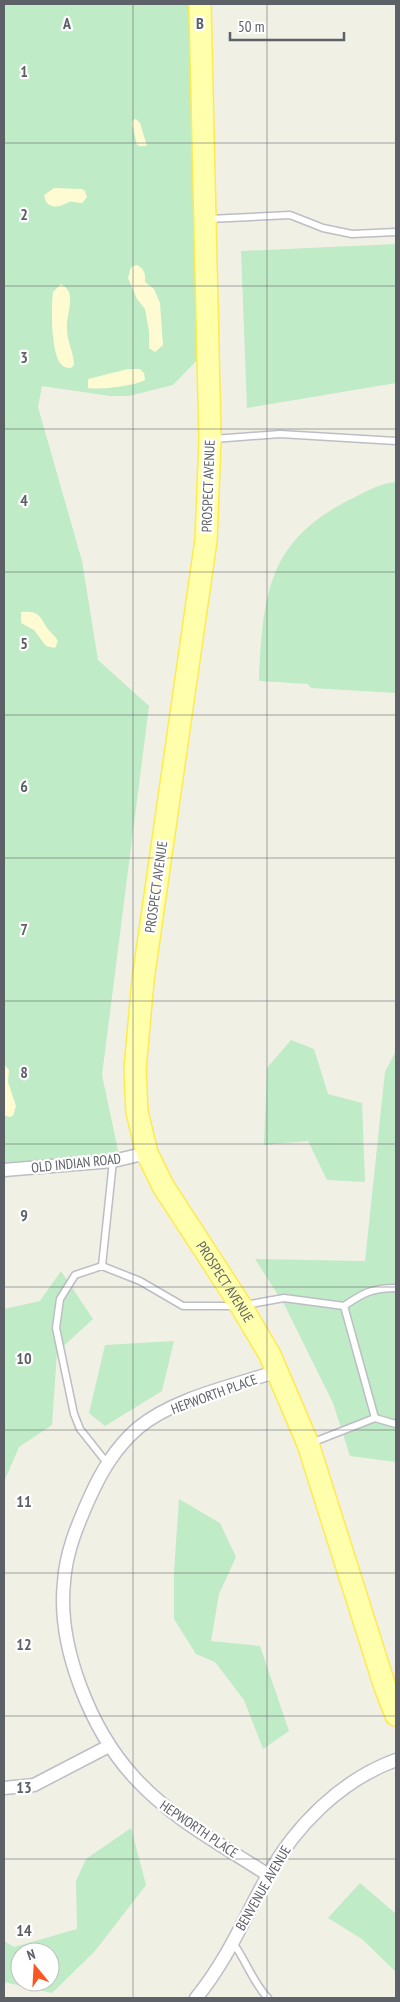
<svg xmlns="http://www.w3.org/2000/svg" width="400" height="2002" viewBox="0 0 400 2002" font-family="'PT Sans Narrow',sans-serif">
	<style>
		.green { fill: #bfebc6; fill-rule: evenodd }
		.sand { fill: #fefbd3 }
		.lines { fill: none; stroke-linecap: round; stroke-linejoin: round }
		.lane-casing { stroke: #bdbec5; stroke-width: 9 }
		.street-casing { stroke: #bdbec5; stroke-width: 15 }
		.primary-casing { stroke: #ffea50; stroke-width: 24 }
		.lane { stroke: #fff; stroke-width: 6 }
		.street { stroke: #fff; stroke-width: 12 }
		.primary { stroke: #ffffac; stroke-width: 21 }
		.grid { fill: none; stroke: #5d6067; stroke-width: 1; stroke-opacity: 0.55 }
		.labels { text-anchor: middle; stroke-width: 4.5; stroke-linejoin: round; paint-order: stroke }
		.street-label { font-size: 14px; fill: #5d6067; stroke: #fff }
		.grid-label { font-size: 16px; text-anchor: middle; font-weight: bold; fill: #5d6067; stroke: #fff; stroke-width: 4.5; stroke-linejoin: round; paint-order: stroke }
	</style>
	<rect width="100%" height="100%" fill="#f1f0e5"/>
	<g class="green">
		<polygon points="4,4 189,4 194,222 201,356 173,385 129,396 110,396 42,386 38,407 82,561 98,660 149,706 102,1075 119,1155 4,1165"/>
		<polygon points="396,244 396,383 247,408 241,251"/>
		<path d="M 396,482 L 396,693 L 311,688 L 308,684 L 259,681 C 263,598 266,543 347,501 C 362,494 379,483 396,482 Z"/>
		<polygon points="291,1040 314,1049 328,1094 362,1103 365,1182 327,1180 308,1141 264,1145 267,1068"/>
		<polygon points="396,1051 396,1462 350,1456 333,1403 285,1306 255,1259 365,1261 385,1072"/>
		<polygon points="61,1271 93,1319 57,1352 52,1425 19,1447 4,1482 4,1309 40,1301"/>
		<polygon points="174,1341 162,1391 105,1426 89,1413 105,1345"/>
		<polygon points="179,1499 220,1523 236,1557 219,1594 211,1641 260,1646 289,1731 263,1749 244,1700 215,1662 196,1654 174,1619 174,1572"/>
		<path d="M 131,1828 L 146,1885 L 95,1951 L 52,1993 L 4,1982 L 4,1941 L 14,1947 L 77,1929 L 76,1881 L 86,1859 ZM 20,1952 L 50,1952 L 50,1982 L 20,1982 Z"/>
		<polygon points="360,1883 396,1914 396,1972 362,1939 328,1918"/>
	</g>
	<g class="sand">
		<polygon points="136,119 140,123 147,146 140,146 137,145 132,123 133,120"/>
		<path d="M 54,188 L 82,189 L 85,191 L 87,197 L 82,203 C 78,203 73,201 69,202 C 60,206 54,210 46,202 L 44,195 Z"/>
		<path d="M 137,265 C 144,269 146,273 145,282 L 154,289 L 160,303 L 163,345 L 155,352 L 149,348 L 149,331 L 145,309 L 137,299 L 128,278 L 131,267 Z"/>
		<path d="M 61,284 C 66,287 70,291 70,297 C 71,308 66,319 67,329 C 67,342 74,353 74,365 L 71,368 C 66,368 63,367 60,363 C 51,350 51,308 53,292 Z"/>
		<path d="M 128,369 L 140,369 L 144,373 L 145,380 C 134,386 100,390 88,388 L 88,379 Z"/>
		<path d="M 21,612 C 39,611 39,615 47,628 C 51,633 55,636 58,641 L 55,648 L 46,646 L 34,630 L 21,623 Z"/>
		<polygon points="4,1064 9,1070 8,1082 16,1106 13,1116 9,1117 4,1115"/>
	</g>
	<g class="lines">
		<defs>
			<g id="lane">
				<polyline points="209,219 290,215 323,228 352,234 396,232"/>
				<polyline points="214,439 280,434 396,441"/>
				<polyline points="102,1266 113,1161"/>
				<path d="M 245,1305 L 284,1298 L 344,1306 C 363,1293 372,1288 396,1288"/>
				<polyline points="344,1306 375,1418"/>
				<polyline points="311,1443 375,1418 396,1424"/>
				<polyline points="107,1463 80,1429 74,1414 56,1328 60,1299 75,1275 102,1266 140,1281 183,1306 235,1306"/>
				<path d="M 233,1943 C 246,1960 253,1983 268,1998"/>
			</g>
			<g id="street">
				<polyline points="4,1170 113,1161 147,1153"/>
				<polyline points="4,1788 34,1785 109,1746"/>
				<path d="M 268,1875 C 221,1844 172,1819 134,1777 C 91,1730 57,1647 64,1582 C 66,1552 77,1526 89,1499 C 101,1472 115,1448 138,1428 C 174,1398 233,1386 278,1371"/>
				<path d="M 196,1998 C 226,1962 244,1919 267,1877 C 295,1826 341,1780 396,1760"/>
			</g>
			<g id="primary">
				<path id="s1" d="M 200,4 L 210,439 L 206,540 L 143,980 L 135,1069 L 137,1112 L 147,1153 L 163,1186 L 241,1306 L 270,1355 L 308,1444 L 385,1687 L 396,1715"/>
			</g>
		</defs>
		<use href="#lane" class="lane-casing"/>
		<use href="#street" class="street-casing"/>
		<use href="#primary" class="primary-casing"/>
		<use href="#lane" class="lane"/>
		<use href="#street" class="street"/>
		<use href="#primary" class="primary"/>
	</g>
	<path class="grid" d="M 133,4 L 133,1998M 267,4 L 267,1998M 4,143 L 396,143M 4,286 L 396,286M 4,429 L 396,429M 4,572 L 396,572M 4,715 L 396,715M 4,858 L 396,858M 4,1001 L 396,1001M 4,1144 L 396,1144M 4,1287 L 396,1287M 4,1430 L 396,1430M 4,1573 L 396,1573M 4,1716 L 396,1716M 4,1859 L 396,1859"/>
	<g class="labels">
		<g class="street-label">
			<text transform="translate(208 486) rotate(-88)" y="5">PROSPECT AVENUE</text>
			<text transform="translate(156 887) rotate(-82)" y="5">PROSPECT AVENUE</text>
			<text transform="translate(76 1163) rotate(-6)" y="5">OLD INDIAN ROAD</text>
			<text dy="5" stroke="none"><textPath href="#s1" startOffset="1306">PROSPECT AVENUE</textPath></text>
			<text transform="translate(214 1394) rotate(-20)" y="5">HEPWORTH PLACE</text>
			<text transform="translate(199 1829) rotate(34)" y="5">HEPWORTH PLACE</text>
			<text transform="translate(263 1888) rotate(-60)" y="5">BENVENUE AVENUE</text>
		</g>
	</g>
	<g class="grid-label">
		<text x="67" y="29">A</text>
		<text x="200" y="29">B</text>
		<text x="24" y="77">1</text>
		<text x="24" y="220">2</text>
		<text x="24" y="363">3</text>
		<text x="24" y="506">4</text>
		<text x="24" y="649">5</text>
		<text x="24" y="792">6</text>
		<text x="24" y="935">7</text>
		<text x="24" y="1078">8</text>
		<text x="24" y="1221">9</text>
		<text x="24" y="1364">10</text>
		<text x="24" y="1507">11</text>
		<text x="24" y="1650">12</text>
		<text x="24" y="1793">13</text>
		<text x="24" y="1936">14</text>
	</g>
	<rect width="400" height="2002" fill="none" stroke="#5d6067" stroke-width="10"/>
	<g transform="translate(35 1967) rotate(342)"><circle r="24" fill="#ffffff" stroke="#bebfc2"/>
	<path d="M0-4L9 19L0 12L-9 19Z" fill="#fb5521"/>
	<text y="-8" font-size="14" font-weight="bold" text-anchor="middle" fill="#5d6067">N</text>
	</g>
	<path d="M230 32v8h114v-8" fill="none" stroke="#5d6067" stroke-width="2.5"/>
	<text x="238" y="32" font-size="15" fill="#5d6067" stroke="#ffffff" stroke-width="4" paint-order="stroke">50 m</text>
</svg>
